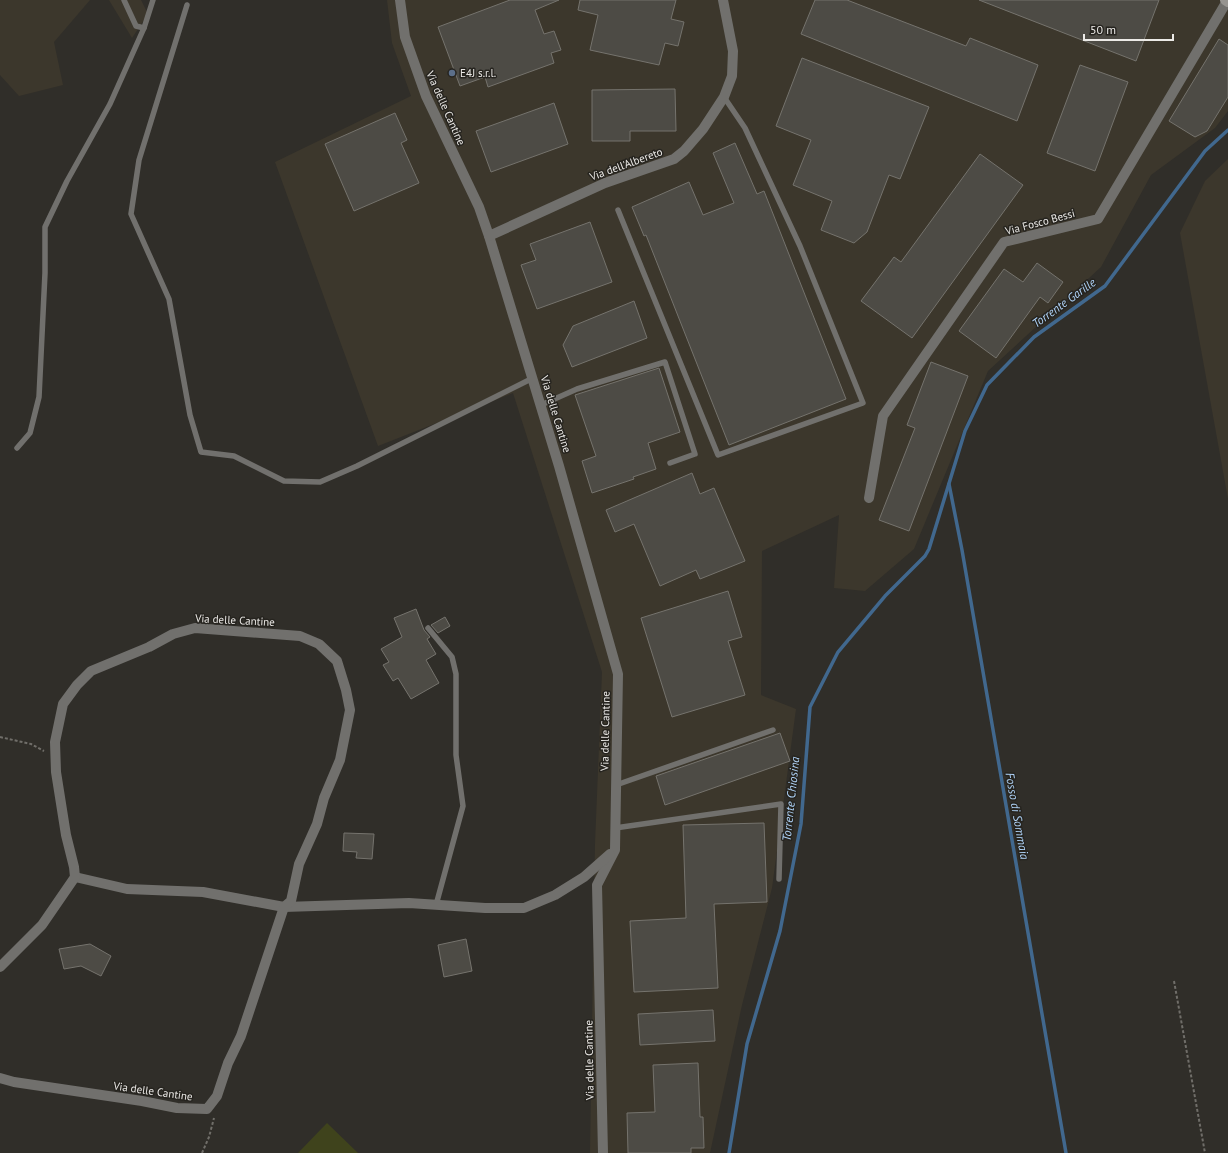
<svg xmlns="http://www.w3.org/2000/svg" width="1228" height="1153" viewBox="0 0 1228 1153" font-family="'PT Sans',sans-serif">
	<style>
		.built { fill: #3c372c }
		.green { fill: #3f431c }
		.lines { fill: none; stroke-linecap: round; stroke-linejoin: round }
		.stream { stroke: #41688e; stroke-width: 3.5 }
		.building { fill: #4d4b45; stroke: #75736d }
		.path { stroke: #706e69; stroke-width: 2; stroke-dasharray: 3 2; stroke-linecap: butt }
		.service { stroke: #71706d; stroke-width: 5.5 }
		.minor { stroke: #71706d; stroke-width: 10 }
		.secondary { stroke: #969490; stroke-width: 10 }
		.service-dot { fill: #5c6f8a; stroke: #26241f; stroke-width: 1.5 }
		.labels { text-anchor: middle; stroke-width: 3; stroke-linejoin: round; paint-order: stroke }
		.poi-label { font-size: 11px; fill: #eceae7; stroke: #26241f; text-anchor: start }
		.street-label { font-size: 11px; fill: #eceae7; stroke: #26241f }
		.water-label { font-size: 12px; font-style: italic; fill: #b0d4f9; stroke: #26241f }
	</style>
	<rect width="100%" height="100%" fill="#302e29"/>
	<g class="built">
		<polygon points="0,0 90,0 54,42 63,85 19,96 0,75"/>
		<polygon points="109,0 141,0 148,14 132,38"/>
		<polygon points="387,0 1228,0 1228,111 1215,128 1151,175 1101,267 988,371 914,549 865,591 834,588 839,515 762,551 761,695 796,709 772,888 742,1005 710,1153 590,1153 595,844 602,672 513,393 378,446 275,162 411,96 392,43"/>
		<polygon points="1228,159 1228,499 1180,233 1205,181"/>
	</g>
	<polygon class="green" points="327,1123 358,1153 298,1153"/>
	<g class="lines">
		<g class="stream">
			<polyline points="949,484 962,550 1066,1153"/>
			<polyline points="729,1153 747,1044 780,931 801,824 810,707 838,652 885,596 925,556 929,549 965,431 987,385 1034,337 1105,286 1205,151 1228,130"/>
		</g>
	</g>
	<g class="building">
		<polygon points="510,0 559,0 535,10 544,34 554,31 561,50 551,53 554,63 488,87 485,77 460,86 438,27"/>
		<polygon points="580,0 676,0 671,19 684,22 678,46 665,43 659,65 590,50 598,15 578,10"/>
		<polygon points="815,0 847,0 966,46 970,38 1038,65 1017,121 801,34"/>
		<polygon points="979,0 1159,0 1136,61"/>
		<polygon points="1219,39 1228,45 1228,97 1207,131 1195,137 1169,121"/>
		<polygon points="802,58 929,107 900,179 889,175 867,232 854,243 821,230 832,201 793,185 811,140 776,126"/>
		<polygon points="1080,65 1128,82 1095,171 1047,153"/>
		<polygon points="675,89 676,131 630,131 630,141 592,141 592,90"/>
		<polygon points="554,103 568,144 491,172 476,131"/>
		<polygon points="395,113 407,140 401,143 419,183 354,211 325,144"/>
		<polygon points="735,143 757,194 764,191 846,399 729,445 646,235 644,236 632,207 689,182 703,215 734,203 713,153"/>
		<polygon points="980,154 1023,185 912,338 861,301 894,257 901,262"/>
		<polygon points="590,222 612,282 537,309 521,265 536,260 530,244"/>
		<polygon points="1037,263 1063,282 1048,303 1040,297 996,358 959,331 1004,269 1023,282"/>
		<polygon points="634,301 647,338 572,367 563,345 573,326"/>
		<polygon points="931,362 968,376 909,531 879,520 915,428 907,425"/>
		<polygon points="659,368 680,432 648,443 656,469 633,477 634,479 592,493 582,461 596,456 575,395"/>
		<polygon points="692,473 700,494 714,488 745,561 700,579 696,570 660,586 634,524 615,532 606,510"/>
		<polygon points="728,591 742,637 728,641 745,695 672,717 641,618"/>
		<polygon points="416,609 424,630 430,637 427,639 436,654 426,660 439,683 411,699 398,678 393,681 383,665 389,662 381,649 402,637 394,618"/>
		<polygon points="445,617 450,626 438,633 431,625"/>
		<polygon points="780,733 790,761 665,805 656,776"/>
		<polygon points="764,823 767,902 714,904 718,988 634,992 630,921 686,918 683,825"/>
		<polygon points="344,833 374,834 372,859 356,858 357,852 343,851"/>
		<polygon points="466,939 472,971 444,977 438,945"/>
		<polygon points="90,944 111,956 101,976 81,966 64,969 59,949"/>
		<polygon points="713,1010 715,1041 640,1045 638,1014"/>
		<polygon points="698,1063 700,1117 703,1117 704,1148 691,1148 691,1153 628,1153 627,1113 655,1112 653,1065"/>
	</g>
	<g class="lines">
		<g class="path">
			<polyline points="0,737 31,744 44,751"/>
			<polyline points="1174,981 1205,1153"/>
			<polyline points="202,1153 209,1137 214,1118"/>
		</g>
		<g class="service">
			<polyline points="124,0 136,26 144,28"/>
			<polyline points="187,5 139,160 131,214 169,299 190,415 201,452 234,456 284,481 320,482 357,466 533,378"/>
			<polyline points="618,210 718,455 863,403 800,246 745,128 724,97"/>
			<polyline points="541,405 577,389 665,362 695,454 670,463"/>
			<polyline points="17,448 30,433 39,397 45,273 45,227 67,181 110,104 144,28 153,0"/>
			<polyline points="428,628 452,657 456,674 456,755 463,806 436,905"/>
			<polyline points="616,785 773,730"/>
			<polyline points="615,828 781,804 779,879"/>
		</g>
		<g class="minor">
			<polyline points="400,0 405,37 426,96 479,207 489,236 559,466 618,674 615,850 597,885 603,1153"/>
			<polyline points="489,236 605,183 674,159 684,151 703,129 724,97 732,76 733,51 723,0"/>
			<polyline points="869,498 883,416 1004,242 1098,219 1227,1"/>
			<polyline points="75,877 127,889 203,892 284,907 409,903 485,908 524,908 555,895 584,877 610,854"/>
			<polyline points="0,967 42,925 75,877 74,867 66,835 56,772 55,742 63,704 77,685 91,671 149,647 173,634 195,628 300,636 319,644 337,661 346,690 350,710 340,760 324,798 317,824 299,864 291,901 284,907 241,1036 228,1063 217,1096 207,1109 177,1108 142,1101 14,1082 0,1078"/>
		</g>
		<polyline class="secondary" points="1225,0 1228,2"/>
	</g>
	<circle class="service-dot" cx="452" cy="73" r="4"/>
	<g class="labels">
		<g class="poi-label">
			<text x="460" y="77">E4J s.r.l.</text>
		</g>
		<g class="street-label">
			<text transform="translate(446 108) rotate(66)" y="4">Via delle Cantine</text>
			<text transform="translate(626 164) rotate(-20)" y="4">Via dell'Albereto</text>
			<text transform="translate(1040 222) rotate(-15)" y="4">Via Fosco Bessi</text>
			<text transform="translate(556 414) rotate(73)" y="4">Via delle Cantine</text>
			<text transform="translate(235 620) rotate(3)" y="4">Via delle Cantine</text>
			<text transform="translate(605 731) rotate(-89)" y="4">Via delle Cantine</text>
			<text transform="translate(589 1060) rotate(-91)" y="4">Via delle Cantine</text>
			<text transform="translate(153 1091) rotate(8)" y="4">Via delle Cantine</text>
		</g>
		<g class="water-label">
			<text transform="translate(1064 303) rotate(-36)" y="4">Torrente Garille</text>
			<text transform="translate(791 799) rotate(-84)" y="4">Torrente Chiosina</text>
			<text transform="translate(1017 816) rotate(80)" y="4">Fosso di Sommaia</text>
		</g>
	</g>
	<path d="M1084 34v6h89v-6" fill="none" stroke="#eceae7" stroke-width="2"/>
	<text x="1090" y="34" font-size="12" fill="#eceae7" stroke="#26241f" stroke-width="3" paint-order="stroke">50 m</text>
</svg>
